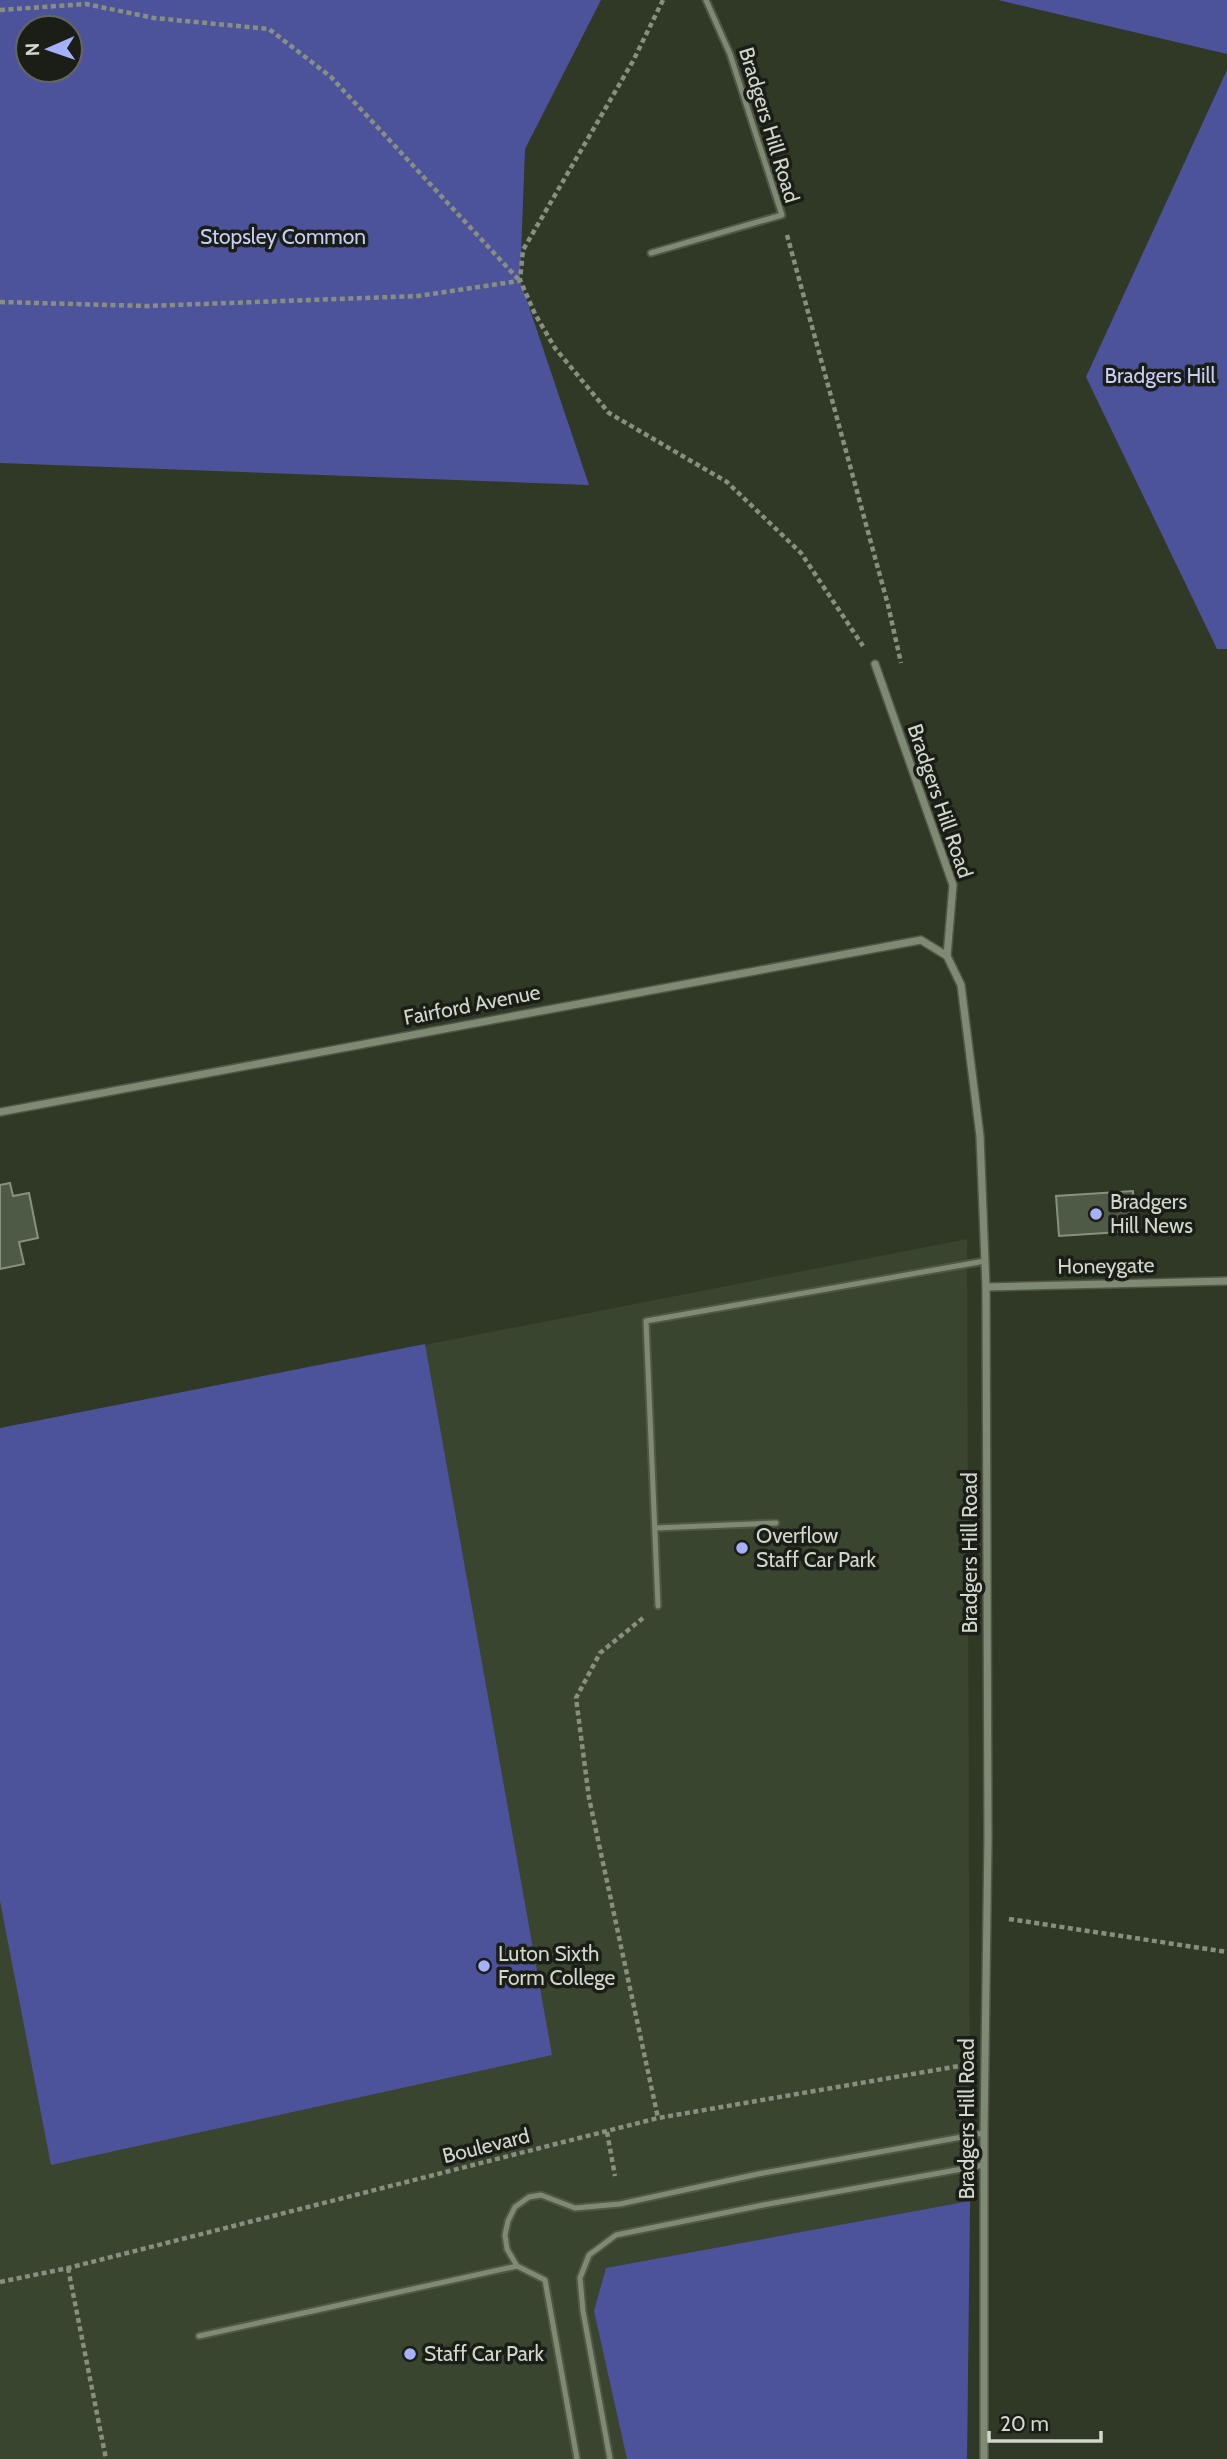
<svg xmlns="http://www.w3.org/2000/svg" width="1227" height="2459" viewBox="0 0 1227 2459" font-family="Cabin,sans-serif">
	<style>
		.built { fill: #39452e }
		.green { fill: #4d539b; fill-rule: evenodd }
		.building { fill: #4f5a46; stroke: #87927d; stroke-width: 2 }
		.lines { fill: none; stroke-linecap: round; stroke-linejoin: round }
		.service-casing { stroke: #505747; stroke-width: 9 }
		.minor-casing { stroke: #505747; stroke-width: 10 }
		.path { stroke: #888f80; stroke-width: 4.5; stroke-dasharray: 5 3.5; stroke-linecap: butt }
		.service { stroke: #7f8a74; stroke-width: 5 }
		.minor { stroke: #7f8a74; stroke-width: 7 }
		.poi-dot { fill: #a6b1fc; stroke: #1a1e16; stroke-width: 2.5 }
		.labels { text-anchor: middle; stroke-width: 7; stroke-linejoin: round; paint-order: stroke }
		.street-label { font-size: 21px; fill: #d1d7cb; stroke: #1a1e16 }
		.park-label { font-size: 21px; fill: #c6cefb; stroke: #1a1e16 }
		.poi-label { font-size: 21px; fill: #d1d7cb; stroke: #1a1e16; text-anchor: start }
	</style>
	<rect width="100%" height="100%" fill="#303926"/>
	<polygon class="built" points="967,1239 970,2201 967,2459 0,2459 0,1428"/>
	<g class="green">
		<path d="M 0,0 L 601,0 L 525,149 L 520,280 L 589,485 L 0,463 ZM 28,28 L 70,28 L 70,70 L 28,70 Z"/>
		<polygon points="998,0 1227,0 1227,54"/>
		<polygon points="1227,70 1227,649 1217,649 1086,377"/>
		<polygon points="425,1344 552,2055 51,2165 0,1901 0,1428"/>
		<polygon points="970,2201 967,2459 627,2459 594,2311 606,2268"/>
	</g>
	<g class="building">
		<polygon points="10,1183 13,1196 29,1193 38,1238 19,1242 24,1264 0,1269 0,1185"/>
		<polygon points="1133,1191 1135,1231 1059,1236 1056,1196"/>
	</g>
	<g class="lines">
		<defs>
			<g id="service">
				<polyline points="651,253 782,215 730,54 706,0"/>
				<polyline points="655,1528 776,1523"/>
				<polyline points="658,1606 646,1321 985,1261"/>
				<polyline points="199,2336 517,2266"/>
				<polyline points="577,2459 545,2280 517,2266 507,2249 505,2235 508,2221 515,2207 529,2197 541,2195 575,2208 620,2204 758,2174 984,2133"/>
				<polyline points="610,2459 583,2311 580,2278 589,2255 616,2235 763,2205 984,2165"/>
			</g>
			<g id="minor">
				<polyline points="875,664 953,885 947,956 961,985 980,1136 986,1287 988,1837 984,2133 984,2459"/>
				<polyline points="0,1112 921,940 947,956"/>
				<polyline points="986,1287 1227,1281"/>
			</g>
		</defs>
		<use href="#service" class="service-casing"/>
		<use href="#minor" class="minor-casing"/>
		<g class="path">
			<polyline points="663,0 633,61 523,250 520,280 535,314 555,348 609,413 727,482 801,553 863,646"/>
			<polyline points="0,10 86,4 154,18 269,29 331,77 519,280"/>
			<polyline points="787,235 888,605 901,663"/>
			<polyline points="0,302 147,306 418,296 519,281"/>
			<polyline points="643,1618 600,1653 576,1698 589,1798 658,2118"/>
			<polyline points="1009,1919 1227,1952"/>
			<polyline points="607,2132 615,2176"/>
			<polyline points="68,2268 106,2459"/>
			<polyline points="0,2282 68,2268 658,2118 965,2065"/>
		</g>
		<use href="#service" class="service"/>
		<use href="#minor" class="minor"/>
	</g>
	<g class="poi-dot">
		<circle cx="1096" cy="1214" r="7"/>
		<circle cx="742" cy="1548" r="7"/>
		<circle cx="484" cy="1966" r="7"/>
		<circle cx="410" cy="2354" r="7"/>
	</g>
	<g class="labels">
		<g class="street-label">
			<text transform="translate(769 125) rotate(73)" y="7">Bradgers Hill Road</text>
			<text transform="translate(940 801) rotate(71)" y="7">Bradgers Hill Road</text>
			<text transform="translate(472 1005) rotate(-11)" y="7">Fairford Avenue</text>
			<text transform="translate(1106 1266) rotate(-1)" y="7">Honeygate</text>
			<text transform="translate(970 1553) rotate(-90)" y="7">Bradgers Hill Road</text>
			<text transform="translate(967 2119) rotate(-90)" y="7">Bradgers Hill Road</text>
			<text transform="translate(486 2146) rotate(-14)" y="7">Boulevard</text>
		</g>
		<g class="park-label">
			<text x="283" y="244">Stopsley Common</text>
			<text x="1160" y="383">Bradgers Hill</text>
		</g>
		<g class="poi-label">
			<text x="1110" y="1209">Bradgers<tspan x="1110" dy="24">Hill News</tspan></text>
			<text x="756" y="1543">Overflow<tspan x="756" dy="24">Staff Car Park</tspan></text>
			<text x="498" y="1961">Luton Sixth<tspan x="498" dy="24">Form College</tspan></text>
			<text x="424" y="2361">Staff Car Park</text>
		</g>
	</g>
	<g transform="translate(49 49) rotate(268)"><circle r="33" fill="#1a1e16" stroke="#63685e" stroke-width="2"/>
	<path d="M0-5L12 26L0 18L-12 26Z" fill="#a6b1fc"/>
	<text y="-10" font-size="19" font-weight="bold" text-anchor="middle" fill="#d1d7cb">N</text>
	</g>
	<path d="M989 2431v10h112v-10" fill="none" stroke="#d1d7cb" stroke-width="3.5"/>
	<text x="1000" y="2431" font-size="21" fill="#d1d7cb" stroke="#1a1e16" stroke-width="5" paint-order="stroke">20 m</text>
</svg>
